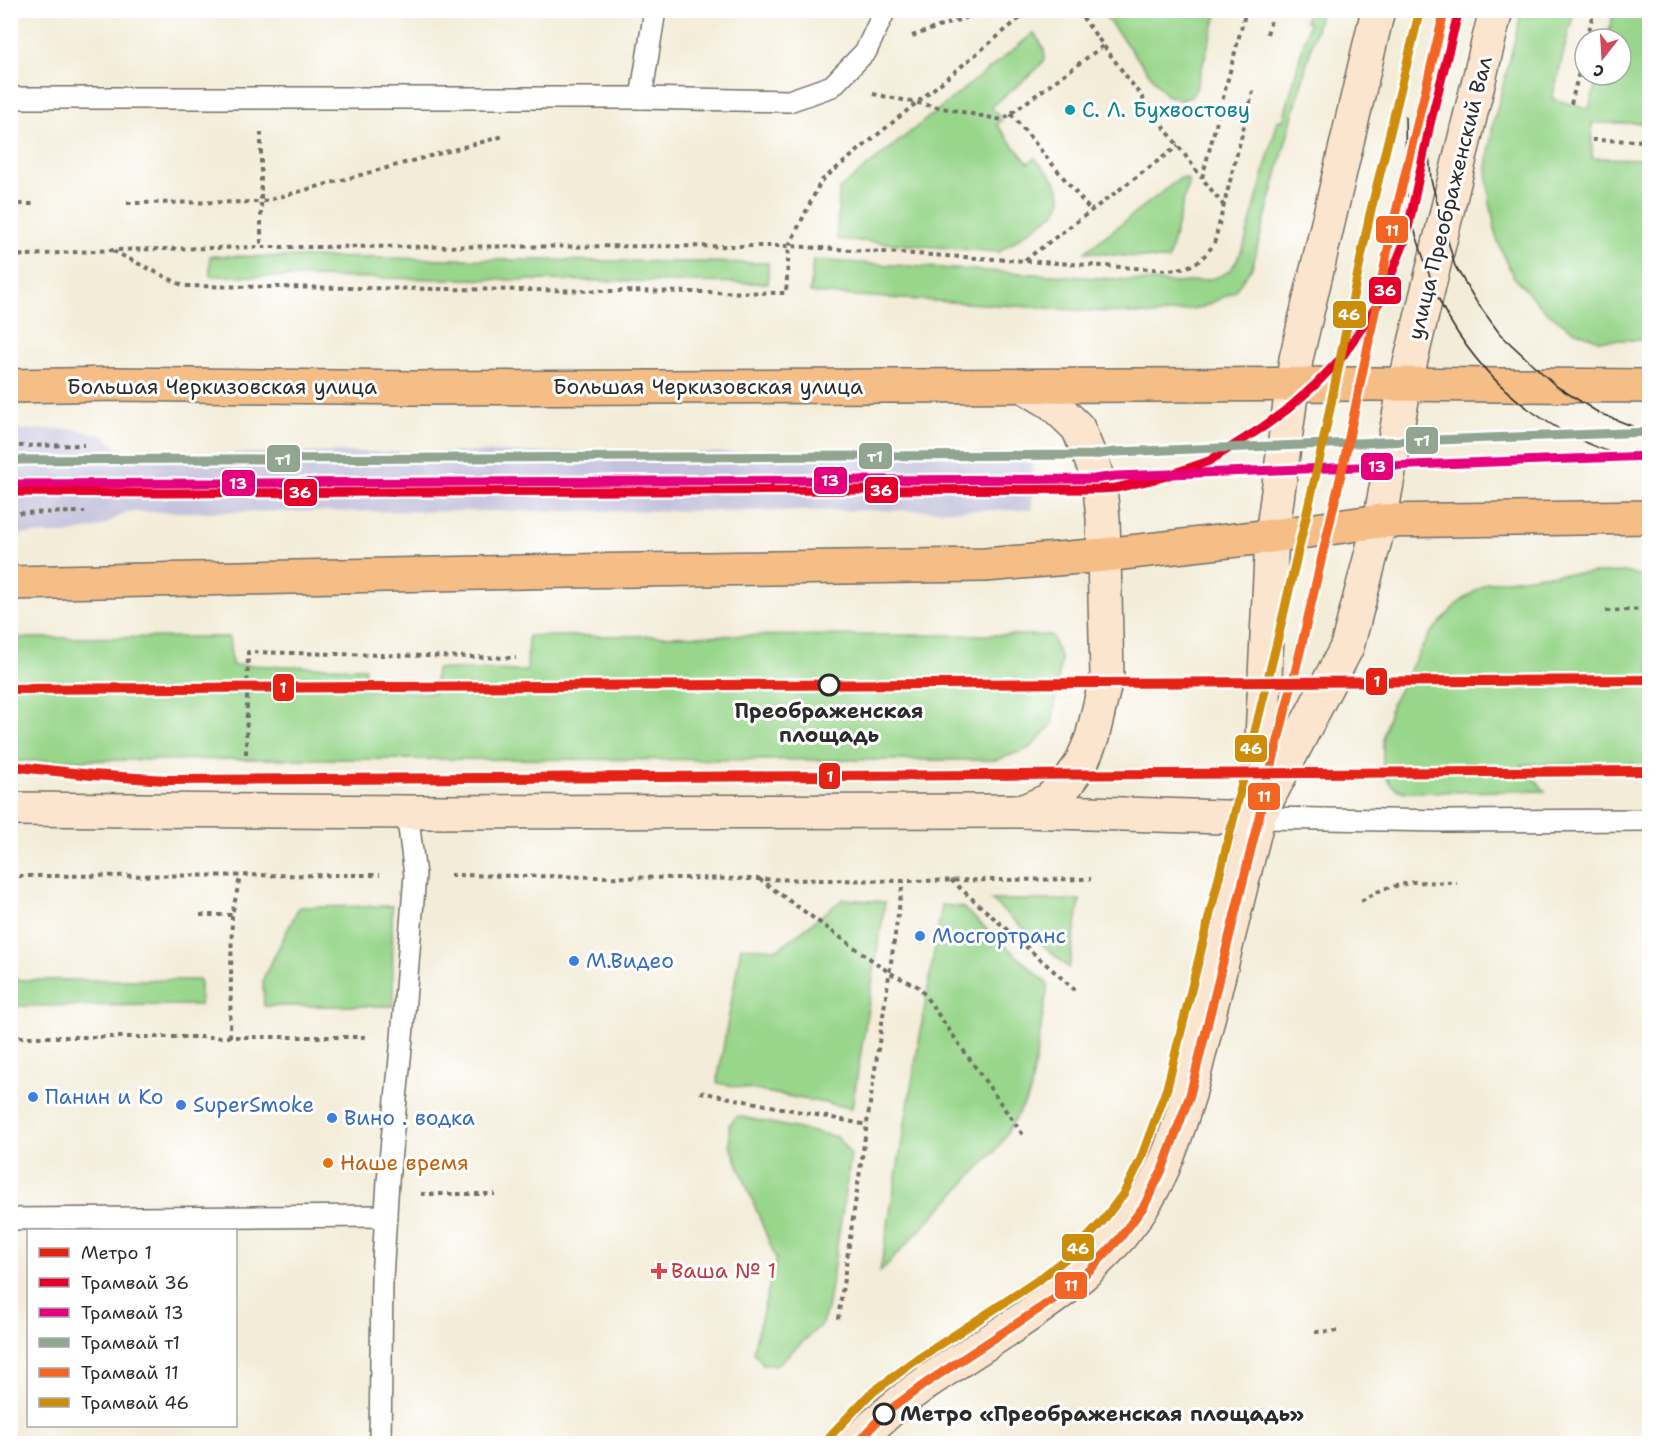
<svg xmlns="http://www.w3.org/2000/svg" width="1660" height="1454" viewBox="0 0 1660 1454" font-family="'Shantell Sans',sans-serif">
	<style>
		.industrial { fill: #c3c1db }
		.green { fill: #98d68b; stroke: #62805b; stroke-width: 1.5 }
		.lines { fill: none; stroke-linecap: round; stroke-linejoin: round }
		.lane-casing { stroke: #716f68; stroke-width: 24 }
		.secondary-casing { stroke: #716f68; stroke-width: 36 }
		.primary-casing { stroke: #716f68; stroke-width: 36 }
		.path { stroke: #716f68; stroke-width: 4; stroke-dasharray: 4.5 4.5; stroke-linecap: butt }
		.lane { stroke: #fff; stroke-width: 21 }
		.secondary { stroke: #fbe5cf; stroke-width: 33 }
		.primary { stroke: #f6be87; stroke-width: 33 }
		.tram { stroke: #2b2b2b; stroke-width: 1.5 }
		.tram-1-casing { stroke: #fff; stroke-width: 14 }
		.tram-2-casing { stroke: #fff; stroke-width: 14 }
		.tram-3-casing { stroke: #fff; stroke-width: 14 }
		.tram-4-casing { stroke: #fff; stroke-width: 14 }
		.tram-5-casing { stroke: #fff; stroke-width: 14 }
		.tram-1 { stroke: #e4002b; stroke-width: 9 }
		.tram-2 { stroke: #e5007d; stroke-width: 9 }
		.tram-3 { stroke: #92a591; stroke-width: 9 }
		.tram-4 { stroke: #f26522; stroke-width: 9 }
		.tram-5 { stroke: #ce8d09; stroke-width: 9 }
		.metro-1-casing { stroke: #fff; stroke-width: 15 }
		.metro-1 { stroke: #e42313; stroke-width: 10 }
		.culture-dot { fill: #0f9aa8; stroke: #fff; stroke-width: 2 }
		.stop-dot { fill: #fff; stroke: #2b2b2b; stroke-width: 3 }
		.shop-dot { fill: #3f7fe0; stroke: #fff; stroke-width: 2 }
		.food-dot { fill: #e8710a; stroke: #fff; stroke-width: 2 }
		.health-dot { fill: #e0444e; stroke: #fff; stroke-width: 2 }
		.labels { text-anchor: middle; stroke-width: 6; stroke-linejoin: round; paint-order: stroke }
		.culture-label { font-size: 21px; fill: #0d838f; stroke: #fff; text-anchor: start }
		.street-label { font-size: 21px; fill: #2b2b2b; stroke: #fff }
		.stop-label { font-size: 21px; font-weight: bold; fill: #2b2b2b; stroke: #fff }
		.shop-label { font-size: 21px; fill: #366cbe; stroke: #fff; text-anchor: start }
		.food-label { font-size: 21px; fill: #c56008; stroke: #fff; text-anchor: start }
		.health-label { font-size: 21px; fill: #be3a42; stroke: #fff; text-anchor: start }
		.line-badge { stroke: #fff; stroke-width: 2 }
		.badge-label { font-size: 16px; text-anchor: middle; font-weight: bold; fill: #fff }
	</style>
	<rect width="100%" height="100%" fill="#fff"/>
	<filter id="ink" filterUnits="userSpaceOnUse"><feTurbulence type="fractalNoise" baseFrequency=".0167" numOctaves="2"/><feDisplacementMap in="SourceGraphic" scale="12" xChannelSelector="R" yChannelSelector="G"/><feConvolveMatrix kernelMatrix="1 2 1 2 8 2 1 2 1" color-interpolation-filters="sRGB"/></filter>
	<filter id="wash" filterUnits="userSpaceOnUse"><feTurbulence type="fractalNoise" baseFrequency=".008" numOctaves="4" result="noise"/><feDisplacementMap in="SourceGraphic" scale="24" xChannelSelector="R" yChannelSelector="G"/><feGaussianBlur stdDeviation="1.35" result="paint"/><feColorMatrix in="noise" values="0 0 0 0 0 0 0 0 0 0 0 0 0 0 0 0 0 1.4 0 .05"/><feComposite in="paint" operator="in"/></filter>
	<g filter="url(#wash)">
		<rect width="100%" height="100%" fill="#f3ecd8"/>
		<polygon class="industrial" points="75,429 103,436 128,455 348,452 1032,453 1032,510 127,512 100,527 65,534 11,534 11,430"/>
		<g class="green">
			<polygon points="1101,11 1218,11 1196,88 1191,97 1180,100 1166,95"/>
			<path d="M 1308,11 L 1321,11 L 1252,267 L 1234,292 L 1203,307 L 1156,315 L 810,293 L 813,260 L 1178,283 C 1194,281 1215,281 1229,271 C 1237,264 1241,251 1245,242 L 1278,120 L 1283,121 L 1309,23 L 1305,21 Z"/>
			<polygon points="1522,11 1574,11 1552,99 1589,109 1598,75 1621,75 1621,39 1607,39 1614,11 1649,11 1649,123 1592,123 1592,158 1649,159 1649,340 1599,340 1571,329 1543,309 1513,276 1497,240 1490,202 1487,168 1493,125"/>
			<path d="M 1034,33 C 1038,40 1047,49 1044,59 C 1041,70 1001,97 991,107 L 1002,120 L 997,125 L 1028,163 L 1035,158 C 1049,175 1072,191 1055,213 L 999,252 L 837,239 L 839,189 Z"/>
			<polygon points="1184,178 1188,179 1188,184 1168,260 1085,252 1179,179"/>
			<polygon points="210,256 768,263 768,283 210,276"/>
			<polygon points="1624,572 1649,577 1649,780 1634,764 1522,765 1545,791 1406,792 1396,789 1389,782 1383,769 1383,737 1391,706 1408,673 1429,635 1456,605 1486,583 1543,575"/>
			<polygon points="1051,635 1061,659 1052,725 1030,748 997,760 261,759 11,761 11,638 229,637 232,665 365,668 365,690 434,693 436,669 527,671 528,636"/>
			<polygon points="843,899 885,902 852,1108 717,1083 741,947 778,949"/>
			<polygon points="991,900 1080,900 1069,968"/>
			<polygon points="942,905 962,907 1048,984 1030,1094 998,1148 880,1272"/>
			<polygon points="392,906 393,1006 264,1006 263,979 299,907"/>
			<polygon points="10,980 200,980 200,1005 11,1006"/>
			<polygon points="737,1116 837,1137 851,1155 827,1310 821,1325 776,1366 763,1364 753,1351 776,1259 730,1144 729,1125"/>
		</g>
	</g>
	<g filter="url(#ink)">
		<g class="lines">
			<defs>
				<g id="lane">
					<polyline points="10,98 641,98 789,101 832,86 866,51 885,10"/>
					<polyline points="641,98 655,10"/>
					<polyline points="1258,818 1445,821 1650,820"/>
					<polyline points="10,1219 386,1216"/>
					<polyline points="380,1444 382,1278 388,1181 402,1038 415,875 407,812"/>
				</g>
				<g id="secondary">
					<polyline points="1022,385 1052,403 1078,428 1094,467 1100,489 1103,518 1107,675 1092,738 1081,764 1066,785 1047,801 1024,811"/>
					<polyline points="1263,808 1347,647 1380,521 1405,384 1496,10"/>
					<polyline points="10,809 407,812 1022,811 1258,818"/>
					<path d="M 854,1444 C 877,1421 901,1400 927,1382 C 1004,1329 1093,1286 1144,1204 C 1165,1171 1177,1132 1189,1095 L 1258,818 L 1272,536 L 1296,359 L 1378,10"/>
				</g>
				<g id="primary">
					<polyline points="10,386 117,384 412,388 1374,384 1650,386"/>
					<polyline points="10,583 571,571 985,565 1104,555 1272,536 1380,521 1650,517"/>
				</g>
			</defs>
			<use href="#lane" class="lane-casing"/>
			<use href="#secondary" class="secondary-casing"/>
			<use href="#primary" class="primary-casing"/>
			<g class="path">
				<polyline points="1077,10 1202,178"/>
				<polyline points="1267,34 1274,10"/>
				<polyline points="912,36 988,10"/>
				<polyline points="1587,39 1594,10"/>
				<polyline points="873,94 1002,120 1103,46"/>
				<polyline points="1571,104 1585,48"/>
				<polyline points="1011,114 1091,211"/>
				<polyline points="261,132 261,202 504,136"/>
				<polyline points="1592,140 1650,141"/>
				<polyline points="127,203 261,202 261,247"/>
				<polyline points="10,204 37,204"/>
				<polyline points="1224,206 1202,178 1246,10"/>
				<polyline points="113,251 184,286 786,293 789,246 821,181 1030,10"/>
				<path d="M 10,256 L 112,250 L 261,247 L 789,246 L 1167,270 C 1192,268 1199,264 1214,244 L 1253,91"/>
				<polyline points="1025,260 1178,146"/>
				<polyline points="10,446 84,445"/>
				<polyline points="10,513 85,512"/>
				<polyline points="1606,611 1650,609"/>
				<polyline points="246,754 248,652 516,658"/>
				<polyline points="450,875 903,881 1091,879"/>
				<polyline points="10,876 380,875"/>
				<polyline points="759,879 890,973 919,987 1023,1135"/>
				<polyline points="951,880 1075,990"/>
				<polyline points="1361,901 1383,889 1413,882 1457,883"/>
				<polyline points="200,915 232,915"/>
				<polyline points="10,1037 368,1037"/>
				<polyline points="230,1037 232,915 240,877"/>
				<polyline points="700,1092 868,1125"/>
				<polyline points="421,1194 495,1194"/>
				<polyline points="838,1319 903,881"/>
				<polyline points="1315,1332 1337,1331"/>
				<polyline points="416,1440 434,1444"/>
				<polyline points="1022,1442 1022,1444"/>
			</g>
			<use href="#lane" class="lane"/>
			<use href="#secondary" class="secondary"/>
			<use href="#primary" class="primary"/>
			<g class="tram">
				<path d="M 1405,117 C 1406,150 1404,185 1411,217 C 1413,227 1417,237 1420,247 C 1428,272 1436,297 1449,319 C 1493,395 1564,445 1650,463"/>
				<polyline points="1430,124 1429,152 1431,180 1455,266 1476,301 1500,334 1556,386 1599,413 1650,433"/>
			</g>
			<defs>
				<polyline id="tram-1" points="10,492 162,493 1100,489 1116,488 1163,477 1209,461 1263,427 1289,408 1315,385 1342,357 1382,298 1406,238 1430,124 1459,10"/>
				<polyline id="tram-2" points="10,484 1094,479 1116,476 1650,456"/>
				<polyline id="tram-3" points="10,460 1093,455 1115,452 1650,432"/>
				<polyline id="tram-4" points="856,1444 884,1414 926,1383 1054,1299 1091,1269 1120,1238 1144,1206 1162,1170 1190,1095 1301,648 1345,457 1394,220 1444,13"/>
				<polyline id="tram-5" points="830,1436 869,1395 912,1363 1040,1279 1075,1251 1102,1222 1124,1193 1140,1161 1167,1088 1277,642 1321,452 1370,214 1420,10"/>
			</defs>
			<use href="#tram-1" class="tram-1-casing"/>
			<use href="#tram-2" class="tram-2-casing"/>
			<use href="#tram-3" class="tram-3-casing"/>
			<use href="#tram-4" class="tram-4-casing"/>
			<use href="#tram-5" class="tram-5-casing"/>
			<use href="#tram-1" class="tram-1"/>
			<use href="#tram-2" class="tram-2"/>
			<use href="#tram-3" class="tram-3"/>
			<use href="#tram-4" class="tram-4"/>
			<use href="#tram-5" class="tram-5"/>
			<defs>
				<g id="metro-1">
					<polyline points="10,689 1650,680"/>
					<polyline points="10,766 92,775 166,780 1650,771"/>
				</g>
			</defs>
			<use href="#metro-1" class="metro-1-casing"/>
			<use href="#metro-1" class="metro-1"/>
		</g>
	</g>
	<circle class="culture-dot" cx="1070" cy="110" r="6"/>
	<g class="stop-dot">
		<circle cx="829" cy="685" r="10"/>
		<circle cx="884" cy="1414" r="10"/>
	</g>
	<g class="shop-dot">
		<circle cx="920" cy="936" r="6"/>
		<circle cx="574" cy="961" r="6"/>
		<circle cx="33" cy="1097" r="6"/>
		<circle cx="181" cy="1105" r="6"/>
		<circle cx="332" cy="1118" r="6"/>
	</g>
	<circle class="food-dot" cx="328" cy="1163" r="6"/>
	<path class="health-dot" d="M656 1262h6v6h6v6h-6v6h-6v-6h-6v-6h6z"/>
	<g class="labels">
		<g class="culture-label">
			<text x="1082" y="117">С. Л. Бухвостову</text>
		</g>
		<g class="street-label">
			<text transform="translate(1450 198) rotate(-76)" y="7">улица Преображенский Вал</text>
			<text x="222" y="394">Большая Черкизовская улица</text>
			<text x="708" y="394">Большая Черкизовская улица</text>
		</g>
		<g class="stop-label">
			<text x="829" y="718">Преображенская<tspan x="829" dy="24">площадь</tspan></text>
			<text x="900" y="1421" text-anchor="start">Метро «Преображенская площадь»</text>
		</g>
		<g class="shop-label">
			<text x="932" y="943">Мосгортранс</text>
			<text x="586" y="968">М.Видео</text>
			<text x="45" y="1104">Панин и Ко</text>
			<text x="193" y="1112">SuperSmoke</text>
			<text x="344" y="1125">Вино . водка</text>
		</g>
		<g class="food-label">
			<text x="340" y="1170">Наше время</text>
		</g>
		<g class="health-label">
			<text x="671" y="1278">Ваша № 1</text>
		</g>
	</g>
	<g class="line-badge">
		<rect x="1375" y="215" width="34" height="29" rx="6" fill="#f26522"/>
		<rect x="1368" y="276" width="34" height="29" rx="6" fill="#e4002b"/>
		<rect x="1332" y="300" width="35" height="29" rx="6" fill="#ce8d09"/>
		<rect x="1405" y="426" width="34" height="29" rx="6" fill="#92a591"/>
		<rect x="858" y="442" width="35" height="28" rx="6" fill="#92a591"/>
		<rect x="266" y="444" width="35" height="29" rx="6" fill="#92a591"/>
		<rect x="1360" y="452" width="34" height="29" rx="6" fill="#e5007d"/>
		<rect x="813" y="466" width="35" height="29" rx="6" fill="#e5007d"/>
		<rect x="221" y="469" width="35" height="28" rx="6" fill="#e5007d"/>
		<rect x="864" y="476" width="35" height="28" rx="6" fill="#e4002b"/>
		<rect x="283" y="478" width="35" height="29" rx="6" fill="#e4002b"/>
		<rect x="1365" y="667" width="23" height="29" rx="6" fill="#e42313"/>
		<rect x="272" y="673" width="23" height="29" rx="6" fill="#e42313"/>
		<rect x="1234" y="734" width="34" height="29" rx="6" fill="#ce8d09"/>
		<rect x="818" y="762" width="23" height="28" rx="6" fill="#e42313"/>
		<rect x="1247" y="782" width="34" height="29" rx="6" fill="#f26522"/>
		<rect x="1061" y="1233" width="34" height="29" rx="6" fill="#ce8d09"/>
		<rect x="1054" y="1271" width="34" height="29" rx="6" fill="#f26522"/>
	</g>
	<g class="badge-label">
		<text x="1392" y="236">11</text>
		<text x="1385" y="296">36</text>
		<text x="1349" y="320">46</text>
		<text x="1422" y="446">т1</text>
		<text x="875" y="462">т1</text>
		<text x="283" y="465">т1</text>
		<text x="1377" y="472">13</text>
		<text x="830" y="486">13</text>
		<text x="238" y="489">13</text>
		<text x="881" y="496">36</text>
		<text x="300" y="498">36</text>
		<text x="1377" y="687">1</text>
		<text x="283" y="693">1</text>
		<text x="1251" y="754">46</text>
		<text x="830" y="782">1</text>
		<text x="1264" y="802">11</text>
		<text x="1078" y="1254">46</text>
		<text x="1071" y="1291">11</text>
	</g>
	<rect width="1660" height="1454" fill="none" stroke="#fff" stroke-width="36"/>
	<rect x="27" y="1229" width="210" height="198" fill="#ffffff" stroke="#aaaaaa" stroke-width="1.5"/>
	<rect x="39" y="1248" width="30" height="9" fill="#e42313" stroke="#aaaaaa" stroke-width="1.5"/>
	<text x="81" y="1259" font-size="18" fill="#2b2b2b">Метро 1</text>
	<rect x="39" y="1278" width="30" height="9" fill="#e4002b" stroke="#aaaaaa" stroke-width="1.5"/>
	<text x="81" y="1289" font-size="18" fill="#2b2b2b">Трамвай 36</text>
	<rect x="39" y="1308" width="30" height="9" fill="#e5007d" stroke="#aaaaaa" stroke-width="1.5"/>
	<text x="81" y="1319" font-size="18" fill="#2b2b2b">Трамвай 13</text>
	<rect x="39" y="1338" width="30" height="9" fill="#92a591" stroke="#aaaaaa" stroke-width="1.5"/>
	<text x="81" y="1349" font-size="18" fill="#2b2b2b">Трамвай т1</text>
	<rect x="39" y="1368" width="30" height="9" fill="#f26522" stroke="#aaaaaa" stroke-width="1.5"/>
	<text x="81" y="1379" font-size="18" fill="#2b2b2b">Трамвай 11</text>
	<rect x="39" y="1398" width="30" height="9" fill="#ce8d09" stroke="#aaaaaa" stroke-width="1.5"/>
	<text x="81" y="1409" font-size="18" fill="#2b2b2b">Трамвай 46</text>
	<g transform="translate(1603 57) rotate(197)"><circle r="28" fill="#ffffff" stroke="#aaaaaa" stroke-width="1.5"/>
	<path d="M0-4.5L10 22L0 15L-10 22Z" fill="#d1495b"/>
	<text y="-9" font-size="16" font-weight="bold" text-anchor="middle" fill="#2b2b2b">С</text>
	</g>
</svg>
